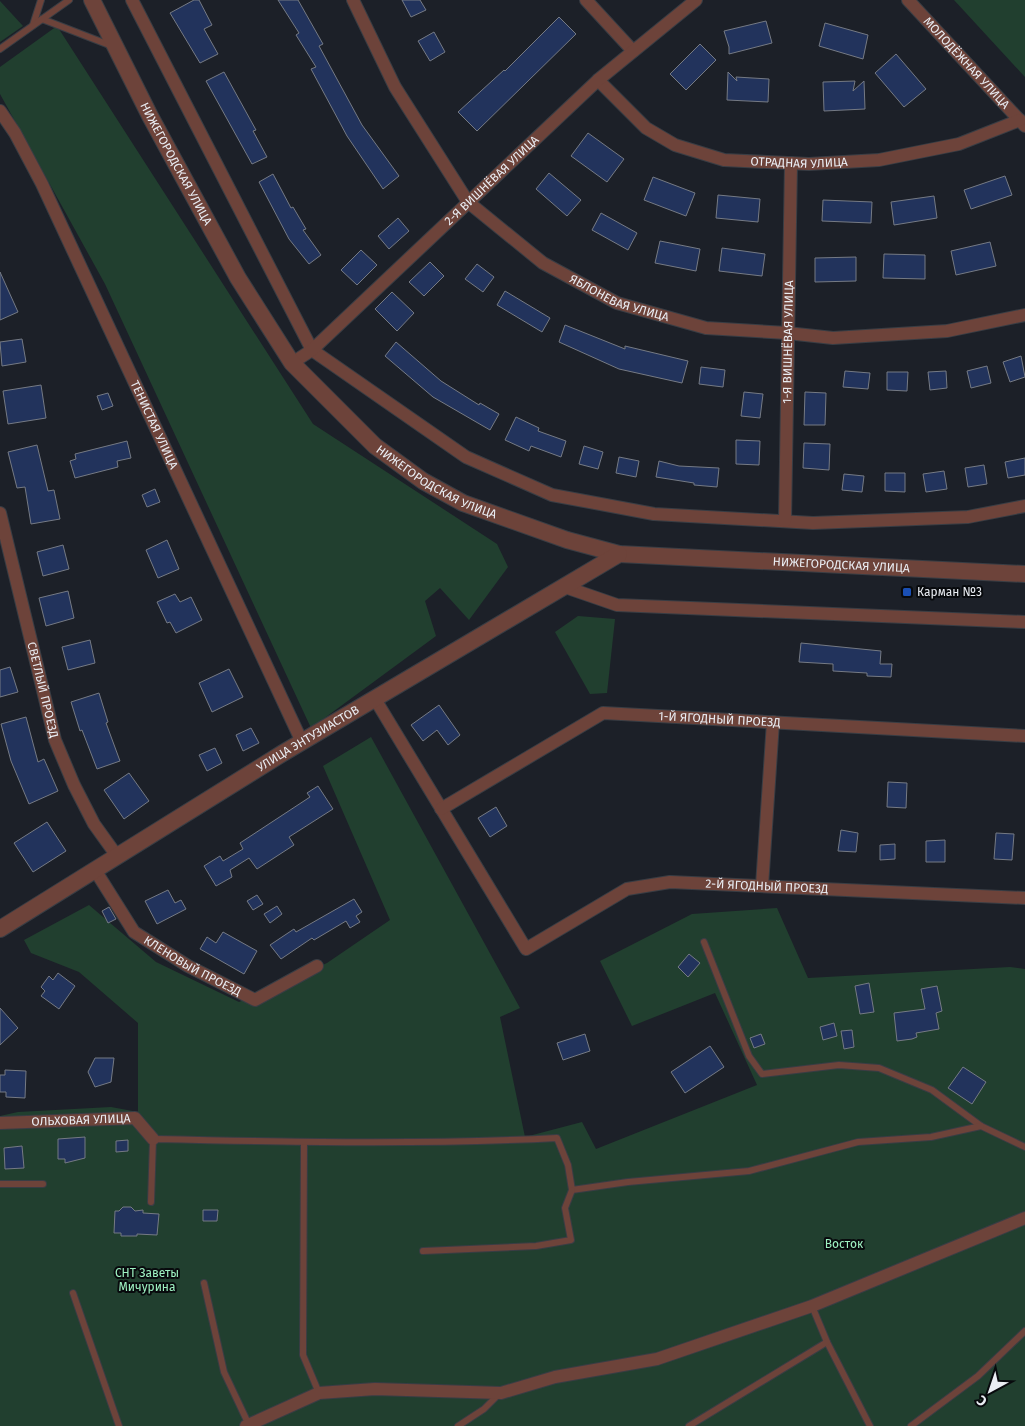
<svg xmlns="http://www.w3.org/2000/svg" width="1025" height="1426" viewBox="0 0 1025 1426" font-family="'Fira Sans',sans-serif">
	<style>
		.green { fill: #213f2f }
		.building { fill: #22335c; stroke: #757a84 }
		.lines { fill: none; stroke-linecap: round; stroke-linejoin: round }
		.service-casing { stroke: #393d44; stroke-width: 8 }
		.minor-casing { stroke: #393d44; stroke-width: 14 }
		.tertiary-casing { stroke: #393d44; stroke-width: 18 }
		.service { stroke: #6d433a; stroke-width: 6 }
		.minor { stroke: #6d433a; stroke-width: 12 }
		.tertiary { stroke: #6d433a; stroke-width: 16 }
		.transit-dot { fill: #1a4fb4; stroke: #080a0d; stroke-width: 2 }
		.labels { text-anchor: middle; stroke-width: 4; stroke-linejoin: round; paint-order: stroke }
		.street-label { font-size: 12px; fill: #eaedf3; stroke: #080a0d }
		.poi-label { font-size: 12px; fill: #eaedf3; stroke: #080a0d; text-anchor: start }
		.park-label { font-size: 12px; fill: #9ef2c2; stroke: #080a0d }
	</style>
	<rect width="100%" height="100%" fill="#1c2028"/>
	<g class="green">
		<polygon points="954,0 1025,0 1025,77"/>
		<polygon points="0,1 23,26 0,42"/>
		<polygon points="57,26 313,424 497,544 508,567 469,620 440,588 425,601 436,636 311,728 105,284 0,94 0,67"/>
		<polygon points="578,616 615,619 607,693 590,694 555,632"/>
		<polygon points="371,737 520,1008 500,1017 525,1137 582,1122 596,1149 757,1085 715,993 632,1026 600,961 692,914 777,908 808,978 1010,967 1025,969 1025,1426 0,1426 0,1116 18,1112 111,1107 138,1112 138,1023 79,972 31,953 24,940 89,905 156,962 239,1002 327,963 390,920 323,766"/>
	</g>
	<g class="building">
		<polygon points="194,0 199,0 212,25 204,29 218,54 200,63 170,13"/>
		<polygon points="278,0 298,0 323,44 319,46 362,125 399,176 383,189 347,136 311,69 316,67 296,35 299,33"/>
		<polygon points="402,0 420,0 426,10 411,17"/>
		<polygon points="559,17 576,34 477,131 458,112 504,70 505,71"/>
		<polygon points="766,21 772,43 729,54 729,47 724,31"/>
		<polygon points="825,23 868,35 863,59 819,46"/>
		<polygon points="434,32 445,52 430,61 418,41"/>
		<polygon points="700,44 716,60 686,90 670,74"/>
		<polygon points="896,54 926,89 904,107 875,73"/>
		<polygon points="224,72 256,130 253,131 267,157 252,164 206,81"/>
		<polygon points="728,72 737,81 736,77 769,79 768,102 727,100"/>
		<polygon points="855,81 853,91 864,81 865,109 824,111 823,82"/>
		<polygon points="588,133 624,159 607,182 571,156"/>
		<polygon points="549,173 581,200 567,216 536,189"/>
		<polygon points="273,174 291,208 293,207 306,229 303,230 321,255 309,264 289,239 259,182"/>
		<polygon points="1005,176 1012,195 971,209 964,190"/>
		<polygon points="653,177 695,193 686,216 644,200"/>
		<polygon points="718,195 760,199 758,222 716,218"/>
		<polygon points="934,196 937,218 894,225 891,202"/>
		<polygon points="823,200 872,202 871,223 822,221"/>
		<polygon points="601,213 637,233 628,250 592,230"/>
		<polygon points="398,218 409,231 389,249 378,236"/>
		<polygon points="660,241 700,249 696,271 655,263"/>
		<polygon points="990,242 996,266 956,275 951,251"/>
		<polygon points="722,248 765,254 762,276 719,271"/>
		<polygon points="361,250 377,265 357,285 341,270"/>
		<polygon points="884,254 925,255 925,279 883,278"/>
		<polygon points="856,257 856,281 815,282 815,258"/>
		<polygon points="430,262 444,276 424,296 409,282"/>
		<polygon points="477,264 494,277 483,292 465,279"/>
		<polygon points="0,272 18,312 0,320"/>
		<polygon points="505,291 550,318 542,332 497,305"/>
		<polygon points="392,292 414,313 397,331 375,309"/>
		<polygon points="565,325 625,349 625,346 688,361 682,383 619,369 559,342"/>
		<polygon points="22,339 26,362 2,366 0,342"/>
		<polygon points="396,342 441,381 479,405 480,403 499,414 490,430 433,397 385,356"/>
		<polygon points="1021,356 1025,377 1010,382 1003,362"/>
		<polygon points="987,366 991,383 971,388 967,371"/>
		<polygon points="701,367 725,370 723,387 699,384"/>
		<polygon points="845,371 870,373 868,389 843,387"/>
		<polygon points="946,371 947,388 930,390 928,372"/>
		<polygon points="887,372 908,372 907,391 887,390"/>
		<polygon points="41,385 46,418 8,424 3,391"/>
		<polygon points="744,392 763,394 760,418 741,416"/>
		<polygon points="805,392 826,393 825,425 804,425"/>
		<polygon points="108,393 113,406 102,410 97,396"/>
		<polygon points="516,417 539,428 538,431 566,441 561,457 531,446 529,451 505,440"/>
		<polygon points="736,440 760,441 759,465 736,464"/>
		<polygon points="127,441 131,458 117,461 118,467 75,478 70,461 76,459 75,454"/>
		<polygon points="804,443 830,444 829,470 803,468"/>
		<polygon points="37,445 48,491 54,490 60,519 31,524 25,487 17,488 8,452"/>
		<polygon points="584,446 603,452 598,469 579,464"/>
		<polygon points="619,457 639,461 636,477 616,473"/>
		<polygon points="1025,458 1025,475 1008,478 1005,462"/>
		<polygon points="659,461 679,466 719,468 717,487 694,485 694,483 656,477"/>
		<polygon points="984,465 987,484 968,487 965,468"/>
		<polygon points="944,471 947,489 926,492 923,474"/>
		<polygon points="885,473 905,473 905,492 885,491"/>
		<polygon points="844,474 864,476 862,492 842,490"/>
		<polygon points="155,489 160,502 147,507 142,495"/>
		<polygon points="167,540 179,569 158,578 146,550"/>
		<polygon points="63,545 69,569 43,576 37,552"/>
		<polygon points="68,591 74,618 46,626 39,598"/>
		<polygon points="175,594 180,602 191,597 202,620 176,633 170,622 167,623 157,602"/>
		<polygon points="90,640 95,663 68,670 62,647"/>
		<polygon points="801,643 881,651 880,664 892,664 891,677 867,676 867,673 833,671 833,664 799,662"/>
		<polygon points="10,667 18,692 0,697 0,670"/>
		<polygon points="229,669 243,697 212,712 199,683"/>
		<polygon points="99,693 108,722 106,723 120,761 97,769 82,730 80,731 71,702"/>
		<polygon points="439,705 460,735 448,745 437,730 423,741 411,725"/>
		<polygon points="26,717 38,762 44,759 58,791 29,804 11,761 1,724"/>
		<polygon points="251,728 259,743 243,751 236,735"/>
		<polygon points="215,748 222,763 207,771 199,755"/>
		<polygon points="129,773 149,801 124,819 104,790"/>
		<polygon points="888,782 907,783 906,808 887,807"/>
		<polygon points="318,786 333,809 289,837 294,845 257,869 249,858 230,870 232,877 216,886 204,866 220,856 223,861 243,849 240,843 310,797 307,793"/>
		<polygon points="496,807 507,826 490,837 478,818"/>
		<polygon points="47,822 66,851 33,872 14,843"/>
		<polygon points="841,830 858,833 856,852 838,851"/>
		<polygon points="996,833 1014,834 1012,860 994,859"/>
		<polygon points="945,840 945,862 926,862 926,841"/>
		<polygon points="895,844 895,859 880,860 880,845"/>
		<polygon points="168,890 175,903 181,900 186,909 157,924 145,901"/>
		<polygon points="257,895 263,904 253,910 247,901"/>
		<polygon points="354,899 362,912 356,916 360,922 350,928 346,921 314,940 312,938 281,959 270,945 294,929 296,932"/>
		<polygon points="277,906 282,914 270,923 264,914"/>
		<polygon points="109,907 116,919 108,923 102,911"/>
		<polygon points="223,932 257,951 244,974 200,949 207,937 216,943"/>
		<polygon points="689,954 700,963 688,977 678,967"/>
		<polygon points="58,973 75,986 59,1009 41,996 45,991 41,987 49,976 53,980"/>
		<polygon points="869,983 874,1012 860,1014 855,986"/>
		<polygon points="937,986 942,1011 936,1013 939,1029 916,1033 917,1037 912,1039 897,1041 894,1013 925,1009 921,989"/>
		<polygon points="0,1008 18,1028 0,1045"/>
		<polygon points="834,1023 837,1036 823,1040 820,1027"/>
		<polygon points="852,1030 854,1047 844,1049 841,1031"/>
		<polygon points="585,1034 590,1051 563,1060 557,1043"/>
		<polygon points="761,1034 765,1044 754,1048 750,1038"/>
		<polygon points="710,1046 724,1067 685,1093 671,1072"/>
		<polygon points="95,1058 114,1058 111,1082 95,1087 88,1072"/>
		<polygon points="963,1067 986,1082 972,1104 948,1088"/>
		<polygon points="5,1070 26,1071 25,1098 6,1097 6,1092 0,1092 0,1075 5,1075"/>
		<polygon points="85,1137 85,1158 65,1163 65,1159 58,1159 58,1139"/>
		<polygon points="128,1140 128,1151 116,1152 116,1141"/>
		<polygon points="22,1146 24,1168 5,1169 4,1148"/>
		<polygon points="123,1207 131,1207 135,1211 143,1210 143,1213 159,1214 157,1235 137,1234 137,1236 121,1236 121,1233 114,1233 115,1211 119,1211"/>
		<polygon points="203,1210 218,1210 217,1221 203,1221"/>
	</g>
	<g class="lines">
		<defs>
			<g id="service">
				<polyline points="42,19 112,46"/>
				<polyline points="33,25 41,0"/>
				<polyline points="0,49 69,0"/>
				<polyline points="704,942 749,1056 762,1074 839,1065 879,1068 932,1090 981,1126 1025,1147"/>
				<polyline points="304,1143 303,1355 319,1393"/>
				<polyline points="0,1184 43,1184"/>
				<path d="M 151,1202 L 153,1139 C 288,1142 422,1145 557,1138 L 568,1165 L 572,1190 L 628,1182 L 749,1171 L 858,1142 L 931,1137 L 981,1126"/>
				<polyline points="423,1251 536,1246 571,1240 565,1208 572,1190"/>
				<polyline points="204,1283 224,1372 249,1425"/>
				<polyline points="73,1293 119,1426"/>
				<polyline points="812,1306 827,1342 870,1426"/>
				<polyline points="458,1426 484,1409 500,1393"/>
				<polyline points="689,1426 827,1342"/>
				<polyline points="911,1426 978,1376 1025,1331"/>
			</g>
			<g id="minor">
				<polyline points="132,0 312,350 466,457 552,495 654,514 813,523 968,517 1025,506"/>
				<path id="s1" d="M 353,0 L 395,87 L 468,202 L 543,263 L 617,303 L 706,328 L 787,333 L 833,338 L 947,331 L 1025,315"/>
				<polyline points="586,0 633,51"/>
				<path id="s2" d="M 908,0 L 1025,126"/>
				<path id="s3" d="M 598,80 L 646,128 L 675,145 L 724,160 L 809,164 L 879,160 L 959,144 L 1020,120"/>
				<path id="s4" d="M 0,111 L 15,133 L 42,184 L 302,742"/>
				<path id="s5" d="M 292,363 L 312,350 L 598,80 L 696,0"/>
				<path id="s6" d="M 0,513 L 55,740 L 74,785 L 94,824 L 117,856"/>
				<path id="s7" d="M 785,521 L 791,163"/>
				<polyline points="565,587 617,605 1025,622"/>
				<path id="s8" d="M 375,699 L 526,949 L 627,889 L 670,882 L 1025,898"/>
				<path id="s9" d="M 441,809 L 603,713 L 1025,736"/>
				<path id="s10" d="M 95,870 L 134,932 L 188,966 L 255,1000 L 317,966"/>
				<polyline points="762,886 773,722"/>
				<path id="s11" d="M 0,1123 L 135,1118 L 153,1139"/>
				<polyline points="246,1426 319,1393 375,1389 501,1393 555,1377 657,1359 812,1306 1025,1218"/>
			</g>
			<g id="tertiary">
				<path id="s12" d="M 92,0 L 150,116 L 238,278 L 292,363 L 375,446 L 423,481 L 463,503 L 567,540 L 619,554 L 1025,574"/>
				<path id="s13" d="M 0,929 L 283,753 L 619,554"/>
			</g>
		</defs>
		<use href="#service" class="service-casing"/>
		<use href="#minor" class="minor-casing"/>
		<use href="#tertiary" class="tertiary-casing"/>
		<use href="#service" class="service"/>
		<use href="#minor" class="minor"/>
		<use href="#tertiary" class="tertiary"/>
	</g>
	<rect class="transit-dot" x="902" y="587" width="10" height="10" rx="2.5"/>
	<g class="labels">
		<g class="street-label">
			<text dy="4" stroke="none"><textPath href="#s2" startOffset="86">МОЛОДЁЖНАЯ УЛИЦА</textPath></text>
			<text dy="4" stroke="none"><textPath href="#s3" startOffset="228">ОТРАДНАЯ УЛИЦА</textPath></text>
			<text dy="4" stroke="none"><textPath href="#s12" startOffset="184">НИЖЕГОРОДСКАЯ УЛИЦА</textPath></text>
			<text dy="4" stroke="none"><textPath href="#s5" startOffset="271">2-Я ВИШНЁВАЯ УЛИЦА</textPath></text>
			<text dy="4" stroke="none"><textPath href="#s1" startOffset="414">ЯБЛОНЕВАЯ УЛИЦА</textPath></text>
			<text dy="4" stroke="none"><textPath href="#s7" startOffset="179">1-Я ВИШНЁВАЯ УЛИЦА</textPath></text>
			<text dy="4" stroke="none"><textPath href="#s4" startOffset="350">ТЕНИСТАЯ УЛИЦА</textPath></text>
			<text dy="4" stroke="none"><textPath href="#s12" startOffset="604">НИЖЕГОРОДСКАЯ УЛИЦА</textPath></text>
			<text dy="4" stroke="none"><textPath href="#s12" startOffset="1024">НИЖЕГОРОДСКАЯ УЛИЦА</textPath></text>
			<text dy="4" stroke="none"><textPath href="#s6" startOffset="182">СВЕТЛЫЙ ПРОЕЗД</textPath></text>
			<text dy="4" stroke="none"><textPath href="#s9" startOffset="305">1-Й ЯГОДНЫЙ ПРОЕЗД</textPath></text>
			<text dy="4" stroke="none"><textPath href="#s13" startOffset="362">УЛИЦА ЭНТУЗИАСТОВ</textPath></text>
			<text dy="4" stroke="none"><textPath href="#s8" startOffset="550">2-Й ЯГОДНЫЙ ПРОЕЗД</textPath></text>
			<text dy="4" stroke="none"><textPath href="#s10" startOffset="141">КЛЕНОВЫЙ ПРОЕЗД</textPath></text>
			<text dy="4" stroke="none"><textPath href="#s11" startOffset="81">ОЛЬХОВАЯ УЛИЦА</textPath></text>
		</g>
		<g class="poi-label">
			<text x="917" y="596">Карман №3</text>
		</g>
		<g class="park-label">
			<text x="844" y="1248">Восток</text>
			<text x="147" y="1277">СНТ Заветы<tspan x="147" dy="14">Мичурина</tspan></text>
		</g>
	</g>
	<g transform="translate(990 1391) rotate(220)" stroke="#080a0d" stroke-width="4" paint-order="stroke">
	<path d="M0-4L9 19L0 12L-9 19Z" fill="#eaedf3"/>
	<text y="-8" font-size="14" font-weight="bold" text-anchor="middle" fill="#eaedf3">С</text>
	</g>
</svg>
